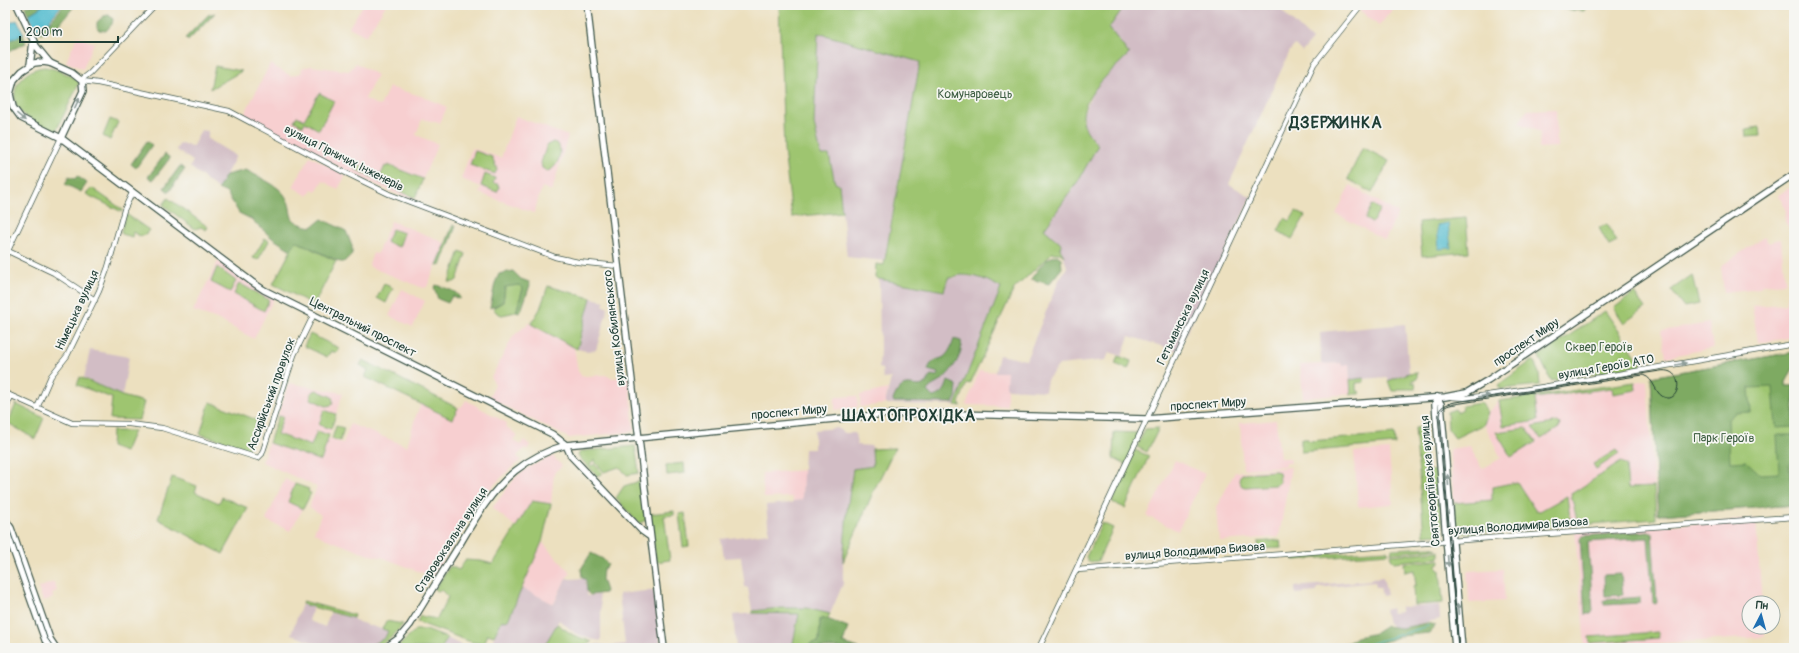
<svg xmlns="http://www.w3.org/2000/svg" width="1799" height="653" viewBox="0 0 1799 653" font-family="Pangolin,sans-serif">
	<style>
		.built { fill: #f7cfd0 }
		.industrial { fill: #d2bdc5 }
		.green { fill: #9ec570; stroke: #5e8152 }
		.forest { fill: #7eaa62; stroke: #4e744b }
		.water { fill: #53bccf; stroke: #397c82 }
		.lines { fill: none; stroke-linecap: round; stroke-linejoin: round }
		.stream { stroke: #53bccf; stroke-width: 1 }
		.minor-casing { stroke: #3e5549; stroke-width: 6 }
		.major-casing { stroke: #3e5549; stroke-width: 8 }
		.minor { stroke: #fff; stroke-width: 4.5 }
		.major { stroke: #fff; stroke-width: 5.5 }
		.tram { stroke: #1f3d34; stroke-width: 1 }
		.oneway { fill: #8f9e9a }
		.labels { text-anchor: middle; stroke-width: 3.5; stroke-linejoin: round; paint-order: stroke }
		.park-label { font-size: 12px; fill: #3f5f43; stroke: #f6f6f2 }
		.street-label { font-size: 12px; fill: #1f3d34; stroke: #f6f6f2 }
		.district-label { font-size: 16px; font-weight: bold; letter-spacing: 1px; fill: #1f3d34; stroke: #f6f6f2 }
	</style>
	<rect width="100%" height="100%" fill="#f6f6f2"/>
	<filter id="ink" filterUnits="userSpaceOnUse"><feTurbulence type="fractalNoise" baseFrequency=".025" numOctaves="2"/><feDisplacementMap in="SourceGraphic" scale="8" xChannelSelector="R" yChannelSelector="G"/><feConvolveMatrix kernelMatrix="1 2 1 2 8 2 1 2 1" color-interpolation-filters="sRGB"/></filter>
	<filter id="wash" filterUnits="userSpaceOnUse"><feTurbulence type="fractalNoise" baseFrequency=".012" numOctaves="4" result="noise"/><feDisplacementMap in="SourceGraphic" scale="16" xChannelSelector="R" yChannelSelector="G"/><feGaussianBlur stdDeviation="0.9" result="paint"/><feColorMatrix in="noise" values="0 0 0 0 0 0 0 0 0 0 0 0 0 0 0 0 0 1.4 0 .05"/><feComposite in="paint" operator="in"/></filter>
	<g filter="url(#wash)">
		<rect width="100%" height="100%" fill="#ece0bf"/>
		<g class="built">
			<polygon points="363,5 386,5 366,36 349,27"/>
			<polygon points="1361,5 1396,5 1379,26 1358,9"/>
			<polygon points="77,36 94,43 83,69 66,62"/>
			<polygon points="356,63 377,75 365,99 380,106 389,87 421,96 447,107 440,123 422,119 416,135 438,144 413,201 352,174 244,115 270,64 291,76 301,73 302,68 311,66 349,71"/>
			<polygon points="1556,109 1557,147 1539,148 1540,132 1519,123 1525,113 1528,110"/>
			<polygon points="516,116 568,136 552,191 542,187 534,213 479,193 481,187 461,179 472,148 501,158"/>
			<polygon points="310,156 346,175 338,189 323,181 316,191 312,189 308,196 293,187"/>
			<polygon points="1350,185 1398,213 1385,240 1336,214"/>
			<polygon points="1794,185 1794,236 1785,222 1786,209 1778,195"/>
			<polygon points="391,221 437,239 445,244 427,287 423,288 370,267 369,264 373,253 377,254"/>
			<polygon points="1764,237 1769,243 1775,240 1781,239 1785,283 1762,285 1759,288 1724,292 1721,266"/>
			<polygon points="218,261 253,286 274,298 254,339 217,319 193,311"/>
			<polygon points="402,289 425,301 413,327 389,316"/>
			<polygon points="1794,291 1794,337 1758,343 1752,306 1787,304 1787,293"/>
			<polygon points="529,323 574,347 578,371 581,375 586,376 605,375 613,378 629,376 634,430 631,432 569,438 489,398 495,384 491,378 513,336"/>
			<polygon points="1709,323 1713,348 1666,357 1661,331"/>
			<polygon points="1342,363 1349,365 1351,394 1303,398 1300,365"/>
			<polygon points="979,371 1007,372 1007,406 966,405"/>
			<polygon points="1647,380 1656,519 1457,534 1449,449 1470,446 1482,469 1501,458 1484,424 1488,412 1499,401"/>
			<polygon points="289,383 343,393 328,439 343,443 350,424 407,446 415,418 421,404 452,419 458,408 462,406 466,400 507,423 505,426 517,435 513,440 520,445 524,440 530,445 527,450 525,448 517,456 521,460 511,468 487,492 470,517 433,577 384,558 366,554 324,538 314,532 321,515 309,507 317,487 262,462"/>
			<polygon points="888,389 885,404 860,407 860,395"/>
			<polygon points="857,396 858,407 835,410 835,397"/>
			<polygon points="1276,420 1280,458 1290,458 1291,463 1285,463 1285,466 1243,469 1240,423"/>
			<polygon points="1389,450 1393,504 1358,507 1354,452"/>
			<polygon points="553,456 562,466 554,473 551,504 532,501 516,527 492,508 516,477 529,467"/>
			<polygon points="1175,460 1205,474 1178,531 1147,516"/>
			<polygon points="1291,467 1279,537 1219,541 1216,508 1235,472"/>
			<polygon points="804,470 802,500 793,501 792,497 764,498 762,473"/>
			<polygon points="285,479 295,484 288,502 303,509 290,531 266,520"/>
			<polygon points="1756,519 1762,603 1749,603 1749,627 1764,627 1765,637 1585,648 1575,532"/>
			<polygon points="542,542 571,573 566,578 554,604 524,590 520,590"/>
			<polygon points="1503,569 1505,601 1469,603 1467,571"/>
			<polygon points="54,582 57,591 52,593 53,598 43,601 38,588"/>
		</g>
		<g class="industrial">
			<polygon points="1125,5 1285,5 1282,11 1312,40 1302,52 1295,45 1290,51 1229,184 1251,197 1178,351 1129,336 1122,356 1109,352 1106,360 1059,365 1047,380 1045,391 1008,389 1006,386 1007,372 995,372 999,355 1026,360 1059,280 1067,267 1058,241 1044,229 1078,181 1098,145 1089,135 1084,124 1084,112 1093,91 1106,76 1109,28"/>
			<polygon points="818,33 920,62 884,261 847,257 839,185 835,183 829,155 821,155 816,140 814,124"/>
			<polygon points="201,130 208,131 208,139 236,156 218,189 190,167 193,161 176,150 180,143 193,147"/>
			<polygon points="959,275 984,278 1001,288 955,405 885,404 891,378 883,379 882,369 879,368 880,349 879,279 944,291 948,278 954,278"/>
			<polygon points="591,298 605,301 603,305 608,308 596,350 586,351 577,349"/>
			<polygon points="1405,324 1409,373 1388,381 1388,377 1350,380 1349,365 1342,366 1341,363 1321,364 1320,332"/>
			<polygon points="90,350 129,357 122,396 84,378"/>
			<polygon points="837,428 845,433 855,433 857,445 872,446 873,455 873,466 847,511 843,562 843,584 830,614 806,608 782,608 752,611 748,588 745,587 741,557 724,558 721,539 769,533 766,505 792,503 793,501 802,500 804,449 814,449 814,430"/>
			<polygon points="1383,577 1387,595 1382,596 1380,587 1376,587 1375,582 1317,588 1317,592 1295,594 1295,587 1371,580 1372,578"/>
			<polygon points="566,578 571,579 585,578 587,596 599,595 601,606 601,641 590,639 575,633 559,620 543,648 489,648 502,620 508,619 520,590 524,589 554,604"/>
			<polygon points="654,590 661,648 587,648 598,644 608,646 625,644 619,594"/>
			<polygon points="302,604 313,607 309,621 325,627 330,613 353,618 355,621 388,631 385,638 365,648 326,648 291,634"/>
			<polygon points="1439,605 1440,619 1401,628 1396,628 1388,623 1385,610 1391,608 1392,613 1401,612 1401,607"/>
			<polygon points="767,612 782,614 799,614 792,648 736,648 733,615"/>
			<polygon points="447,638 467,648 442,648"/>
		</g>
		<g class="green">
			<path d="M 779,5 L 1125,5 L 1109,28 L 1129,54 C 1113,70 1076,99 1084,125 C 1087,133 1093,139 1098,145 L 1078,181 L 1044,229 L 1061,244 L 1060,249 L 1064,256 L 1060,253 L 1052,253 L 1014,289 L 970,384 L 967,383 L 959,403 L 961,406 L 955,405 L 1001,288 C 988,280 976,275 961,275 C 956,275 953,278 948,278 L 944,291 L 879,279 L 875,277 L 876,264 L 884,265 L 920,62 L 818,33 L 814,124 L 821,155 L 829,155 L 835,183 L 839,185 L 842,212 L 792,217 L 784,150 Z"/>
			<polygon points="1560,5 1587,5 1584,11 1569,10"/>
			<polygon points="215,66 242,71 210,89"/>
			<path d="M 45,67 C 53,68 76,76 79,83 L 56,131 C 45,129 22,117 17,107 C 8,87 26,68 45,67 Z"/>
			<polygon points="319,93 334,101 319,130 305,122 303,126 294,121 297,116 304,120"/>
			<polygon points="110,119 118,122 110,140 103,136"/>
			<polygon points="1760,127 1761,136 1747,137 1746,129"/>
			<path d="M 553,142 L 558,144 C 563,152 557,170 547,171 L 542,168 L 541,162 L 547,145 Z"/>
			<polygon points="1364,148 1389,161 1372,193 1348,179 1362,149"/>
			<polygon points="475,151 492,157 497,169 495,174 470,165"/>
			<polygon points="357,164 377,173 374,178 355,169"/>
			<polygon points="388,165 423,179 415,198 378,181 385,166 387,167"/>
			<polygon points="485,174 495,178 493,183 498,184 499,187 497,192 481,186"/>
			<polygon points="92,188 123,210 122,212 86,194"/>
			<polygon points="168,198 208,227 206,230 201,227 195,229 163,205"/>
			<polygon points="1372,205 1380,209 1372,223 1365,219"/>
			<polygon points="1296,211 1305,216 1292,239 1278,231 1285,218 1290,221"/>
			<polygon points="126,214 149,230 145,235 140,236 133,232 132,237 122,234 121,232"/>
			<polygon points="1466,218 1469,252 1422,256 1419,222"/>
			<polygon points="1607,224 1617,242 1609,246 1599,228"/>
			<polygon points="392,229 404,233 399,247 386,242"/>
			<polygon points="265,238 269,241 258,260 253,258"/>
			<polygon points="296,241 336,261 314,305 273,284"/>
			<polygon points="460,251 466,254 457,280 454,282 449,282"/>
			<polygon points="217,267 236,281 230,292 211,282"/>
			<polygon points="1692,275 1699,304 1684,307 1671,290"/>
			<polygon points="239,283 269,300 264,311 234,294"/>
			<polygon points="384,284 393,288 386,303 377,298"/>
			<polygon points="513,285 519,285 523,288 516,312 502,315 497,313 493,308 503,302 505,287"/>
			<polygon points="548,286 591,298 577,349 531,324 540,309"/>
			<polygon points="1634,293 1645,308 1624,323 1614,308"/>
			<polygon points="1605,311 1643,366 1551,381 1539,356"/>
			<polygon points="310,334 339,348 336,353 331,351 327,357 304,346"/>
			<polygon points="1794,352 1794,367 1786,381 1786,386 1794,386 1794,505 1658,515 1651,377"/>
			<polygon points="1118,356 1131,361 1128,369 1115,364"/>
			<polygon points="363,360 458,408 452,419 365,377 368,370 360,365"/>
			<polygon points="1533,360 1539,373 1540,385 1501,389 1498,385"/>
			<polygon points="1417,372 1417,379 1412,380 1412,383 1415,382 1416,389 1397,389 1397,391 1392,391 1388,381 1409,373"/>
			<polygon points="80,377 122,396 144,402 139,420 110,419 112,398 77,385"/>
			<polygon points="1364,378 1364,382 1356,383 1356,391 1359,391 1360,394 1351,394 1350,380"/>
			<polygon points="1635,382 1636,390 1613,394 1612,388 1535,398 1538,421 1503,426 1499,401"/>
			<polygon points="316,390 332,397 333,401 332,405 326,406 311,399 311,393"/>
			<polygon points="210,402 257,420 249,449 200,434"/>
			<polygon points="1481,403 1488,412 1484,424 1455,438 1448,429 1447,412 1455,409 1457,412 1463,409 1462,406"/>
			<polygon points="16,404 44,418 35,439 8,423"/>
			<polygon points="324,410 336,414 331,429 319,425"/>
			<polygon points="278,416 283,417 277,434 311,446 317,431 329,435 321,461 269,443"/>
			<polygon points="1558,422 1560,424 1559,428 1541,439 1532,427"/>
			<polygon points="336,426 344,428 340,441 332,439"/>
			<polygon points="1423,427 1426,471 1438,470 1443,534 1424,535 1415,428"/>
			<polygon points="1159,428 1147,452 1137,447 1145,429"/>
			<polygon points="1526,428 1536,442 1511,457 1496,432"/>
			<polygon points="112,431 134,431 125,452 111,447"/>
			<polygon points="1114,432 1140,433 1126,465 1113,458"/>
			<polygon points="1394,434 1395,444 1301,452 1301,439 1308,439 1310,441"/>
			<polygon points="635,446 639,473 627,475 619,467 604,472 595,462 595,459 590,464 592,466 594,464 602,472 601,474 597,476 578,456 579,453 583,451"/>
			<polygon points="895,448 874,490 843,562 847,511 853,469 873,466 872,449"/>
			<polygon points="1135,450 1149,456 1125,508 1112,502"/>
			<polygon points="1616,450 1619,454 1596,469 1593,464"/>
			<polygon points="1621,462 1626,465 1628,488 1654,487 1656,519 1578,525 1571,494"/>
			<polygon points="684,463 685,473 667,475 666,465"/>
			<polygon points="1275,471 1279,472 1280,482 1276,485 1245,487 1242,486 1239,481 1240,476 1244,473"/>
			<polygon points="172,477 197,486 195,492 219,503 222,497 248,508 223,554 158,519"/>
			<polygon points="640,481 646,520 640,523 637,522 616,498 624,486"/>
			<polygon points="1517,482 1535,510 1540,511 1567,496 1571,525 1456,534 1454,503 1492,500 1492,487"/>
			<polygon points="295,484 309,489 308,492 311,493 303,509 288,502"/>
			<polygon points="532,501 551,504 542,542 508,620 505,621 502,620 494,636 488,634 484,644 471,642 417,622 420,616 437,619 448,597 441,590 437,591 435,589 450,566 459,570 465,560 481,561 493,564"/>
			<polygon points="674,511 674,515 664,516 670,560 656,562 650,514"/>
			<polygon points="685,513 689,546 683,547 679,514"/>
			<polygon points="1102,523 1113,528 1098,561 1088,562 1086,557"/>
			<polygon points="1280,540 1281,548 1259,549 1258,542"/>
			<polygon points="1431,547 1437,549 1391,553 1392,549"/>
			<polygon points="1387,550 1389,553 1294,560 1296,556"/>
			<polygon points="1439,551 1439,558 1394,562 1391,559 1391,555"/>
			<polygon points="1440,560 1440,563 1437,564 1438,570 1440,570 1443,603 1414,605 1413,586 1416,585 1414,570 1405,572 1404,563"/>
			<polygon points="303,601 354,615 353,618 302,604"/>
			<polygon points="782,608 806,608 830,614 827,619 820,619 819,642 811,643 807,648 792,648 799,614 752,613 752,611"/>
			<path d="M 386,621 L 403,624 C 394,637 381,648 365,648 L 385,638 L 388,631 L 382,629 Z"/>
			<polygon points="557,624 573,635 592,642 580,648 543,648"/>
			<polygon points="415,630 426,630 447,638 442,648 397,648"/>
			<polygon points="1658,632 1659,638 1590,643 1589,637"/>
		</g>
		<g class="forest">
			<polygon points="44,5 28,15 25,6"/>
			<polygon points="64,5 75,5 59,25 41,34 38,29 51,21"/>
			<polygon points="215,13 188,41 185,38 208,15"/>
			<polygon points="109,15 113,19 112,24 106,31 99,30 97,27 97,22 104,16"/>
			<polygon points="24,34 23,36 26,43 5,53 5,42"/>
			<polygon points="147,141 152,145 136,168 131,164"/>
			<polygon points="165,154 170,158 153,180 148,177"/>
			<polygon points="180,166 185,169 169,192 164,188"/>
			<path d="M 246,170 C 255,175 277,185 283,193 C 298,212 280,221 312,227 L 322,219 L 346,231 L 352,246 L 352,254 L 344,262 L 340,262 L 296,241 L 291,250 L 272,238 L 251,219 L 239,213 L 227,193 L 218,189 L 226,175 Z"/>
			<polygon points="77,176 87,183 81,192 65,184 69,177 75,179"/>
			<polygon points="453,225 456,226 441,266 437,265"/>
			<path d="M 1057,255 L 1061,258 L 1062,268 L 1049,284 L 1031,279 C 1038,269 1045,258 1057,255 Z"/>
			<polygon points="513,271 521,279 529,282 530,285 521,311 519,313 516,312 523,289 519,285 505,287 503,302 490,308 495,283 499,274"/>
			<path d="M 436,285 C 444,288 457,290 460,298 L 459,299 L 452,296 L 448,303 L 438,299 L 434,287 Z"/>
			<path d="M 954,339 L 961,341 C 964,354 952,371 942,380 C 937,384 931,385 927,391 L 933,397 C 943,394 945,391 948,381 L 957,385 L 956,397 L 953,403 L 894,402 L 893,400 C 903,374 914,391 925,384 C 927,382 929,378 931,375 L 937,376 L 938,373 L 928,370 C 930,362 935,360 942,358 C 948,355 952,346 954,339 Z"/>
			<polygon points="1794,352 1794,367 1786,381 1786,386 1794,386 1794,427 1776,428 1773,387 1749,388 1751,412 1735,413 1728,419 1730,462 1746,461 1760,474 1779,473 1777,435 1794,435 1794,460 1789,464 1790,479 1794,480 1794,505 1658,515 1651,377"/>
			<polygon points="1649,531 1652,533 1657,602 1656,604 1653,603 1648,538 1588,542 1593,611 1591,614 1585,614 1580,539 1582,536"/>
			<polygon points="591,553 603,559 608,564 606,567 603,569 602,579 606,591 605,593 590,595 587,592 586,580 582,577 581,569"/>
			<polygon points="1621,574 1623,595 1605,596 1604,575"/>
			<polygon points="1640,597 1640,603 1604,605 1604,600"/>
			<polygon points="820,619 827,619 848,627 843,643 859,648 807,648 811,643 819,642"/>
			<polygon points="1427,623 1436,625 1429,633 1401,636 1366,648 1331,648 1338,645 1346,644 1357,637 1375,633 1386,626 1401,628"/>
		</g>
		<g class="water">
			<polygon points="44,5 62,5 48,22 35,30 28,15"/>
			<polygon points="17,20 24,34 5,42 5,25"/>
			<polygon points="1448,223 1451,248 1439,249 1437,225"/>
		</g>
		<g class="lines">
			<polyline class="stream" points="1356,648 1428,626"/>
		</g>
	</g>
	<g filter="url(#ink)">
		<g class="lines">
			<defs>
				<g id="minor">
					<polyline points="81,80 90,73 155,5"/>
					<polyline points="82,81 98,83 229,111 342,171 389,194 555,257 578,262 618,266"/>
					<polyline points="8,251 54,273 95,300"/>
					<polyline points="5,257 61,138"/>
					<polyline points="5,393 72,423 129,424 162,428 258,458 262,454 294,355 314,314"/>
					<polyline points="1451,397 1467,398 1543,387 1794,344"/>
					<polyline points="37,408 51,376 67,356 99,291 108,267 124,210 132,193"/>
					<polyline points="5,411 11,396"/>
					<polyline points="1077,570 1489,538 1794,517"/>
					<polyline points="1039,648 1314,64 1361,5"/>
				</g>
				<g id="major">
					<polyline points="17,5 36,46 50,63"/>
					<polyline points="587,5 664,648"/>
					<polyline points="30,65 33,42"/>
					<polyline points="61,138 83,91 82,81 72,73 50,63 43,62 34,63 22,71 14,80 10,94 13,107 21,118 61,138 252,282 264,290 552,434 566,445 571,456 642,531 649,536"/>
					<polyline points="1437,397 1441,404 1462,648"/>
					<polyline points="1437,397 1435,404 1455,648"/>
					<polyline points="5,519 11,528 50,639 56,648"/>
					<polyline points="5,527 45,640 51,648"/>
					<path d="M 385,648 L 399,638 L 410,625 C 427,598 443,571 460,544 C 475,518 492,490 515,471 C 530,459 548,450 566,445 L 886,414 L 917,413 L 1146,419 L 1445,397 L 1466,393 L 1488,380 L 1794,174"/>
				</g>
			</defs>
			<use href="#minor" class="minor-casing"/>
			<use href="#major" class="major-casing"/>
			<use href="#minor" class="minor"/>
			<use href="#major" class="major"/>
			<g class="tram">
				<polyline points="5,522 9,528 47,638 54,648"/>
				<path d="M 1458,648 L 1438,415 C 1439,406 1447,404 1455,402 L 1660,371 C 1684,367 1681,400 1667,398 C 1654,396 1656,379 1643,375 L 1455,404 C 1448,405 1441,407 1440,415 L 1459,648"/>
			</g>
		</g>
		<defs><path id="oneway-solid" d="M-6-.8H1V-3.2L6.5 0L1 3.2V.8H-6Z"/></defs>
		<g class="oneway">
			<use href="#oneway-solid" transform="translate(77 103) rotate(-65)"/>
			<use href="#oneway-solid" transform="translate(21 117) rotate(40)"/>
			<use href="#oneway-solid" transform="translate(1681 364) rotate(-10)"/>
			<use href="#oneway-solid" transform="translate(1484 396) rotate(-8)"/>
			<use href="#oneway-solid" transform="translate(1448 480) rotate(-95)"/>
			<use href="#oneway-solid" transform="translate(1448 561) rotate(85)"/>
			<use href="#oneway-solid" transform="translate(1458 609) rotate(-95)"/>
		</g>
	</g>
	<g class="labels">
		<g class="park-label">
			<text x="975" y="98">Комунаровець</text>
			<text x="1599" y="351">Сквер Героїв</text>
			<text x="1724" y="442">Парк Героїв</text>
		</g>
		<g class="street-label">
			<text transform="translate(344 158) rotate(27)" y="4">вулиця Гірничих Інженерів</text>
			<text transform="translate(77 310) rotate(-65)" y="4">Німецька вулиця</text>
			<text transform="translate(1183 317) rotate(-64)" y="4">Гетьманська вулиця</text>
			<text transform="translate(363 327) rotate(27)" y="4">Центральний проспект</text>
			<text transform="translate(614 328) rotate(-97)" y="4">вулиця Кобилянського</text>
			<text transform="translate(1526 342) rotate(-34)" y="4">проспект Миру</text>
			<text transform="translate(1606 367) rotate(-10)" y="4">вулиця Героїв АТО</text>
			<text transform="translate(271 394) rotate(-70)" y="4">Ассирійський провулок</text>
			<text transform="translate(1208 404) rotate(-4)" y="4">проспект Миру</text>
			<text transform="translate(789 412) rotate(-5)" y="4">проспект Миру</text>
			<text transform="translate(1430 481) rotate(-95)" y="4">Святогеоргіївська вулиця</text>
			<text transform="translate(1518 526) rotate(-4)" y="4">вулиця Володимира Бизова</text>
			<text transform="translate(451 540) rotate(-57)" y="4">Старовокзальна вулиця</text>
			<text transform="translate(1195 551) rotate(-4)" y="4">вулиця Володимира Бизова</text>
		</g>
		<g class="district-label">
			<text x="1336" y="128">ДЗЕРЖИНКА</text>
			<text x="909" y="421">ШАХТОПРОХІДКА</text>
		</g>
	</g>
	<rect width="1799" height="653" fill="none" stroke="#f6f6f2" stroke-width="20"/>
	<g transform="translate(1761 615) rotate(6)"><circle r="19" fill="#f6f6f2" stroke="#a0aca6"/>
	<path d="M0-3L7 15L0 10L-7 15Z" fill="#1f6fb2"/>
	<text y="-6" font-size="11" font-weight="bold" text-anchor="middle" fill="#1f3d34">Пн</text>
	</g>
	<path d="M20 36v6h98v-6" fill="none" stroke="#1f3d34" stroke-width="2"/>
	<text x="26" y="36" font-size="12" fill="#1f3d34" stroke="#f6f6f2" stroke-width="3" paint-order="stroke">200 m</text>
</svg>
